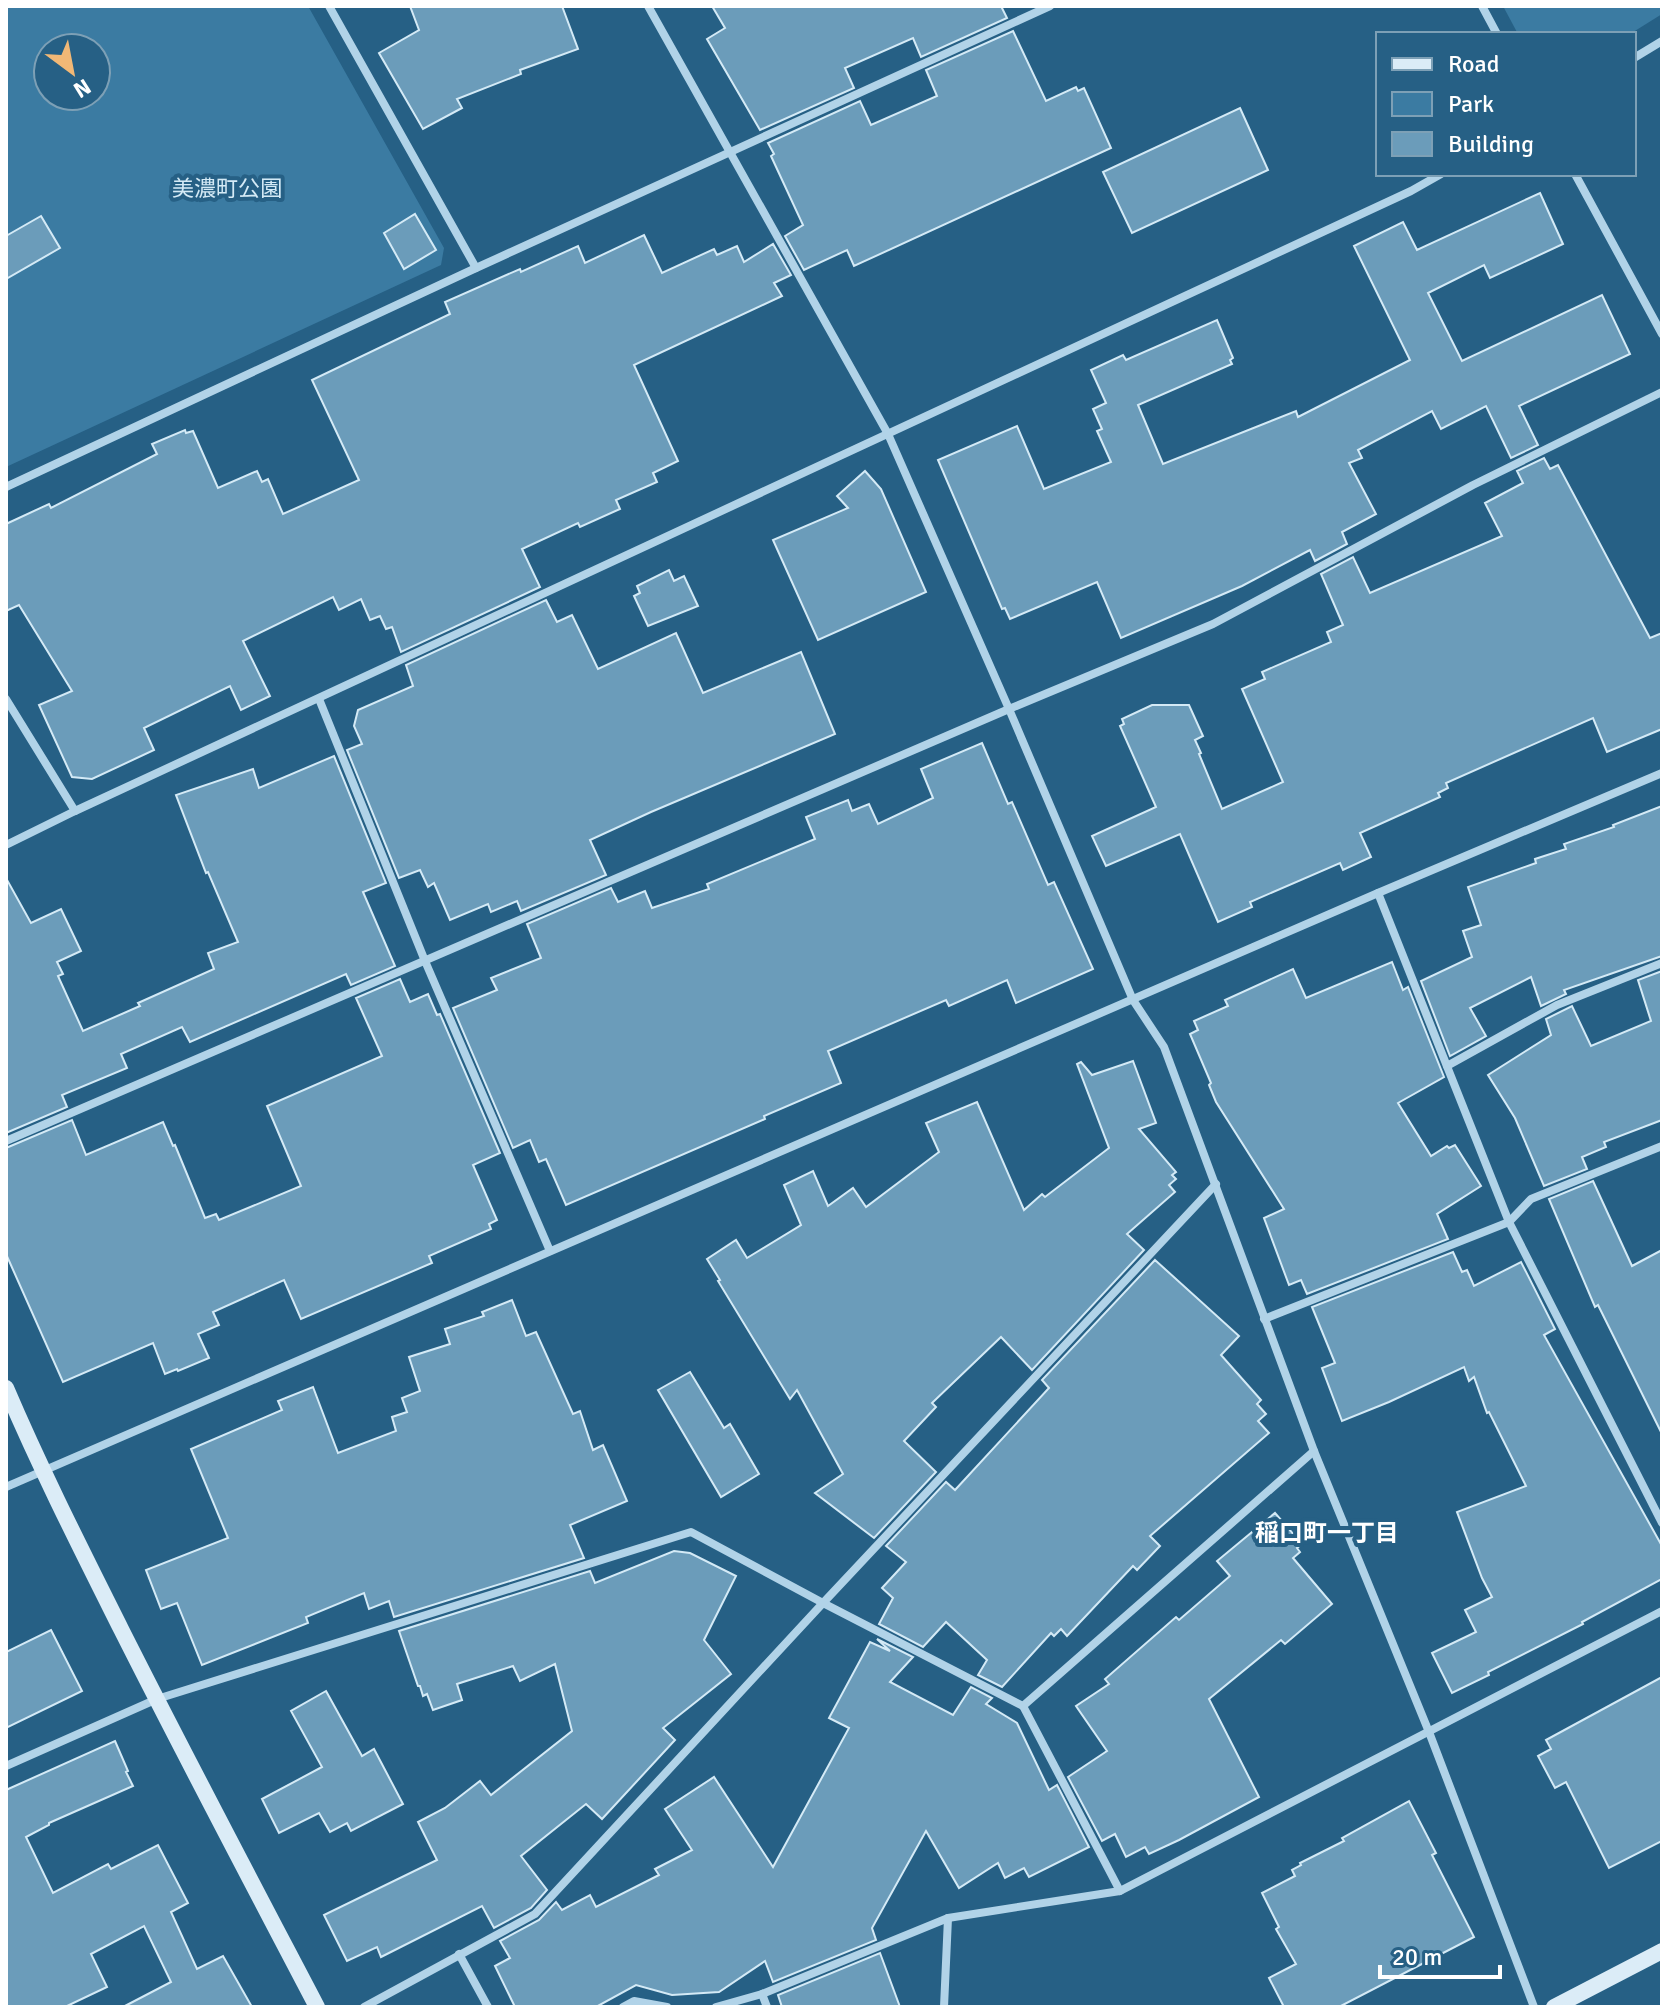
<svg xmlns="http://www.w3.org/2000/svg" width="1668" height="2013" viewBox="0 0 1668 2013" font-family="Signika,'Noto Sans JP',sans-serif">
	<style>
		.green { fill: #3b7ba2; fill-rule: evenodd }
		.building { fill: #6b9cba; stroke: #d4eaf6; stroke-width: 2 }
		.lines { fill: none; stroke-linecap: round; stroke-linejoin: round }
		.street { stroke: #b1d3e8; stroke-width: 8 }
		.secondary { stroke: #dbecf7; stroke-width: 16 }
		.labels { text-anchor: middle; stroke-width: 8; stroke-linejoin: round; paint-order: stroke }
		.park-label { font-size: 22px; fill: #d4eaf6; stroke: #266085 }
		.neighbourhood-label { font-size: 24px; font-weight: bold; fill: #fff; stroke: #266085 }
	</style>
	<rect width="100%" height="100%" fill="#266085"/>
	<g class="green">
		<path d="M 6,6 L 308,6 L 444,248 L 441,265 L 6,467 ZM 48,48 L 96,48 L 96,96 L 48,96 Z"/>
		<polygon points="1503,6 1662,6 1662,14 1630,34 1518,34"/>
	</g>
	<g class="building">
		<polygon points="410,6 562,6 578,49 520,70 521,74 457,99 462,108 423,129 379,53 419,30"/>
		<polygon points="712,6 1001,6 1007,18 921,57 913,38 845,68 854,88 760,130 707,39 725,28"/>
		<polygon points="1013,31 1046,101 1076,87 1078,91 1084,88 1111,148 854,266 847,250 804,270 785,236 803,225 771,156 774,154 768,143 860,101 871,125 937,96 926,70"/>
		<polygon points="1240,108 1268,170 1132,233 1103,172"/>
		<polygon points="1540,193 1563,244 1490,278 1484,265 1428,293 1462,361 1602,295 1630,354 1519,406 1538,445 1511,458 1486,406 1441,429 1432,411 1358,450 1362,458 1349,463 1376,514 1342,532 1347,544 1315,561 1310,550 1242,586 1121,638 1097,582 1010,619 1005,608 1002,609 938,460 1017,426 1044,489 1111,462 1097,431 1102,429 1093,409 1106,403 1091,370 1123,355 1126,360 1217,320 1233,358 1230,360 1232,364 1138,405 1163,464 1296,411 1298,417 1410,360 1354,246 1403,222 1417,250"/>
		<polygon points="415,214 436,250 404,269 384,233"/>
		<polygon points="41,216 60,248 6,279 6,236"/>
		<polygon points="644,235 662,273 714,249 717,255 737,246 744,262 773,244 791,275 774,283 782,296 634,365 678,461 653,473 657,482 616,500 620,509 580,527 578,523 522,549 540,587 401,652 392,627 386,629 380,616 370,620 361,599 339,610 333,597 243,641 270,696 241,710 230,686 144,728 154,750 92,779 72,777 39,705 72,691 19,605 6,611 6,524 49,504 51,508 157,454 152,444 185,430 186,433 193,431 218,488 257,471 262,482 268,479 283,514 359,480 312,380 450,314 445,302 520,269 521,272 578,246 585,263"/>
		<polygon points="1544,458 1550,469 1558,465 1650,638 1662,633 1662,729 1607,752 1593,718 1446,783 1448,788 1438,793 1440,797 1360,833 1371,857 1343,870 1340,863 1250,902 1252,907 1218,922 1180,834 1106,866 1092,836 1156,807 1120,726 1124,724 1122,719 1152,705 1189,705 1203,736 1195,740 1201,753 1199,754 1222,809 1283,782 1242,689 1265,679 1262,672 1331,642 1327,632 1343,625 1321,574 1353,557 1370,593 1502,536 1485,503 1523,483 1517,471"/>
		<polygon points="865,471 881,489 926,592 818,640 773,540 848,508 837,496"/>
		<polygon points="669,570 674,581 684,576 698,606 648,626 634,596 640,593 637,586"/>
		<polygon points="546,600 557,622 572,615 598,669 676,633 703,693 801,652 835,734 651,812 590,840 606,875 521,911 517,901 491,912 488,904 450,920 434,883 428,887 420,870 399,878 347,750 362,744 354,726 358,710 413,686 406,665"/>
		<polygon points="982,743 1008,804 1012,802 1048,885 1054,882 1093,969 1016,1003 1007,980 949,1006 946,1000 828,1051 841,1083 764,1116 765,1119 566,1205 546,1159 539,1162 530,1140 513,1148 453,1008 497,990 491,978 541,958 527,924 611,888 618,902 645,891 652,908 709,889 707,884 815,839 806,817 848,800 852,811 869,804 878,824 933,798 921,769"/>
		<polygon points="334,756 386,883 363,892 395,966 351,985 346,974 190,1042 182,1027 121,1054 127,1068 62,1095 67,1107 6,1133 6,878 31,923 61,909 81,951 57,962 63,974 58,976 83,1031 140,1006 138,1003 214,969 208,953 238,942 208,872 206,873 176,795 253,769 259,788"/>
		<polygon points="1662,806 1662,956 1564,990 1566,994 1541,1006 1531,977 1470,1008 1486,1036 1450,1056 1421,981 1472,957 1463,931 1481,925 1468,887 1536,863 1535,859 1566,849 1564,844 1614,827 1613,825"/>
		<polygon points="1392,962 1403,990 1408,987 1444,1077 1398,1103 1431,1156 1447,1146 1449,1148 1455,1145 1481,1186 1437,1214 1448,1239 1307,1294 1301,1280 1289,1285 1264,1218 1284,1209 1216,1102 1209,1085 1211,1083 1190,1034 1198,1030 1194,1021 1228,1006 1225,1000 1293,969 1306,998"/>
		<polygon points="1662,971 1662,1120 1604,1142 1606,1147 1582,1157 1587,1169 1544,1186 1515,1118 1488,1075 1551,1035 1546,1019 1572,1006 1591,1046 1651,1021 1638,980"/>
		<polygon points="400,979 410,1002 428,994 437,1015 440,1014 500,1153 473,1165 497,1220 489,1224 491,1229 429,1256 432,1263 301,1319 284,1280 213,1312 219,1325 198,1334 209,1358 178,1371 177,1369 165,1374 153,1343 63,1382 6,1254 6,1148 72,1120 86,1155 163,1122 173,1146 175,1145 205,1218 216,1214 219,1220 301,1186 267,1106 382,1056 356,998"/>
		<polygon points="1133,1061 1156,1123 1139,1129 1176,1172 1172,1175 1176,1179 1169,1185 1175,1192 1127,1234 1144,1250 1032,1370 1001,1337 932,1403 936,1407 904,1441 936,1472 874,1538 815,1493 843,1474 797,1390 790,1399 718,1281 720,1280 707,1259 736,1240 747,1258 801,1225 784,1185 813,1171 828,1206 853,1188 866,1207 939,1152 926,1123 977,1102 1024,1210 1042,1194 1045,1197 1109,1148 1077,1064 1081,1062 1092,1075"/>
		<polygon points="1593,1181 1632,1266 1662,1250 1662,1434 1598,1305 1595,1307 1549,1199"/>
		<polygon points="1453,1252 1462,1272 1467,1270 1474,1286 1521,1262 1555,1329 1544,1335 1662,1546 1662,1579 1582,1622 1583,1624 1488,1672 1489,1675 1452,1693 1432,1653 1476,1632 1465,1610 1492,1597 1482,1578 1457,1512 1526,1486 1489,1412 1487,1413 1474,1377 1469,1381 1464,1367 1389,1402 1342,1421 1322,1368 1335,1363 1312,1307"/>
		<polygon points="1155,1260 1239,1336 1221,1355 1261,1400 1257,1404 1266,1414 1258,1421 1269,1433 1150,1536 1160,1546 1137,1570 1133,1566 1067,1636 1061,1629 1054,1636 1051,1633 1002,1687 978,1675 987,1660 946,1622 923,1647 879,1624 893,1598 882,1588 906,1562 886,1546 946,1482 955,1490 1049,1388 1042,1380"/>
		<polygon points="512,1300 526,1336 536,1332 573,1414 580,1411 593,1450 603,1445 627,1501 570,1525 584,1558 394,1617 389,1601 369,1609 364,1593 306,1617 308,1623 202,1665 177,1603 161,1609 146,1570 228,1538 191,1449 282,1410 278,1401 313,1387 338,1453 396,1431 392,1417 407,1412 402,1398 420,1391 409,1357 450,1344 445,1329 484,1316 482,1312"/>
		<polygon points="690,1372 724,1428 730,1424 759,1474 721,1497 658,1390"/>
		<polygon points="1275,1513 1302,1544 1297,1548 1300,1552 1293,1558 1332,1604 1285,1644 1281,1640 1209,1699 1259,1797 1179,1840 1149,1854 1145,1847 1126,1857 1115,1834 1102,1841 1068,1777 1107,1751 1076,1706 1109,1684 1105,1679 1176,1617 1179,1620 1230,1576 1217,1561"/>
		<polygon points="674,1551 690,1553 736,1576 704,1640 731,1674 663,1728 675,1740 602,1819 586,1804 521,1856 547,1890 531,1908 494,1928 482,1906 381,1957 377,1947 347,1961 324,1915 437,1860 418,1822 445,1808 480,1781 491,1795 572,1731 555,1664 520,1681 513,1666 457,1684 462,1700 433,1710 427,1694 423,1696 420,1686 418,1686 399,1631 590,1571 595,1583"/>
		<polygon points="51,1630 82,1691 6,1728 6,1652"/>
		<polygon points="877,1639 913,1657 890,1682 953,1715 971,1687 992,1698 986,1704 1017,1723 1049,1790 1057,1785 1089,1847 1029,1877 1024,1868 1005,1878 998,1863 959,1888 926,1831 872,1928 876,1940 773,1982 765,1961 719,1992 672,1995 636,1985 596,2007 515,2007 495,1966 510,1958 500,1941 539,1920 556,1902 562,1910 590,1895 596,1907 659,1875 655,1869 692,1850 665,1809 714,1777 773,1867 849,1728 829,1718 870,1642 890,1651"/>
		<polygon points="1662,1677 1662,1841 1609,1868 1566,1782 1555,1788 1538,1756 1551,1749 1546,1740"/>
		<polygon points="326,1691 362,1756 374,1749 403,1804 351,1831 347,1823 330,1832 319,1813 279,1833 262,1799 322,1767 291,1711"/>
		<polygon points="115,1741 128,1771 126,1772 133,1786 49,1823 49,1825 26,1837 53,1893 108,1864 111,1869 158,1845 188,1903 171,1912 197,1969 223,1956 252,2007 123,2007 171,1982 144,1926 91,1954 107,1987 65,2007 6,2007 6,1790"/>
		<polygon points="1409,1801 1436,1853 1432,1855 1474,1937 1339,2007 1284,2007 1269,1978 1296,1964 1276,1929 1279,1927 1262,1893 1295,1876 1292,1870 1301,1865 1300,1863 1344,1841 1342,1838"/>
		<polygon points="880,1953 900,2007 782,2007 778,1995"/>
	</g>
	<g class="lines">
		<g class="street">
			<polyline points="329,6 476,268"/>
			<polyline points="648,6 888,434 1009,709 1133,1000 1164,1047 1314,1451 1429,1732 1534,2007"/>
			<polyline points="1482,6 1497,34"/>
			<polyline points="1634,58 1662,41"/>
			<polyline points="1575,174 1662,334"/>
			<polyline points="6,487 476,268 1050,6"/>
			<polyline points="6,699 75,811"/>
			<polyline points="319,699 425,961 550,1251"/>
			<polyline points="6,845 75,811 1411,191 1441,174"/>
			<polyline points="1378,893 1509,1222 1662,1523"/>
			<polyline points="1447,1066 1557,1005 1662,963"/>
			<polyline points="6,1141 1009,709 1213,624 1473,485 1662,392"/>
			<polyline points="1264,1319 1509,1222 1531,1199 1662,1146"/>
			<polyline points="6,1487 1378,893 1662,773"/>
			<polyline points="1023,1706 1314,1451"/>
			<polyline points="6,1766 157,1699 691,1532 823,1603 1023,1706 1120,1891"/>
			<polyline points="459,1954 488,2007"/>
			<polyline points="762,1994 767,2007"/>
			<polyline points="364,2007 535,1914 823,1603 1216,1184"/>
			<polyline points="623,2007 634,2001 667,2007"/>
			<polyline points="716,2007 762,1994 948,1918 1120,1891 1662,1611"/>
			<polyline points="944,2007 948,1918"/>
		</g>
		<g class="secondary">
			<path d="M 6,1388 C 41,1470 81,1549 121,1629 C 185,1756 251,1881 317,2007"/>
			<polyline points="1554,2007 1662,1951"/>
		</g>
	</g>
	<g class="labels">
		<g class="park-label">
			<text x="227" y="196">美濃町公園</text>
		</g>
		<g class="neighbourhood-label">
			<text x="1327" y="1541">稲口町一丁目</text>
		</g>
	</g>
	<rect width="1668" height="2013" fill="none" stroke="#ffffff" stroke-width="16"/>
	<rect x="1376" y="32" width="260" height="144" fill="#266085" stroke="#7da0b6" stroke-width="2"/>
	<rect x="1392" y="58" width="40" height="12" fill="#dbecf7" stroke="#7da0b6" stroke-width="2"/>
	<text x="1448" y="72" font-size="24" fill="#ffffff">Road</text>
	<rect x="1392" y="92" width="40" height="24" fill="#3b7ba2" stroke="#7da0b6" stroke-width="2"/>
	<text x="1448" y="112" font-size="24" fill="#ffffff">Park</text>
	<rect x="1392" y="132" width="40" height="24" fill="#6b9cba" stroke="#7da0b6" stroke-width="2"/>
	<text x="1448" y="152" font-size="24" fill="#ffffff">Building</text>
	<g transform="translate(72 72) rotate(148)"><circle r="38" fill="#266085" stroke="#7da0b6" stroke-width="2"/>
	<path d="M0-6L14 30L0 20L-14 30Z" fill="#f1b876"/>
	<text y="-12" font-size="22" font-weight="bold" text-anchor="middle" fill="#ffffff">N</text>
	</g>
	<path d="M1380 1965v12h120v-12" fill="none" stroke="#ffffff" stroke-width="4"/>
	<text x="1392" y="1965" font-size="24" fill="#ffffff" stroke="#266085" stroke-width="6" paint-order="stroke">20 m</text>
</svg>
